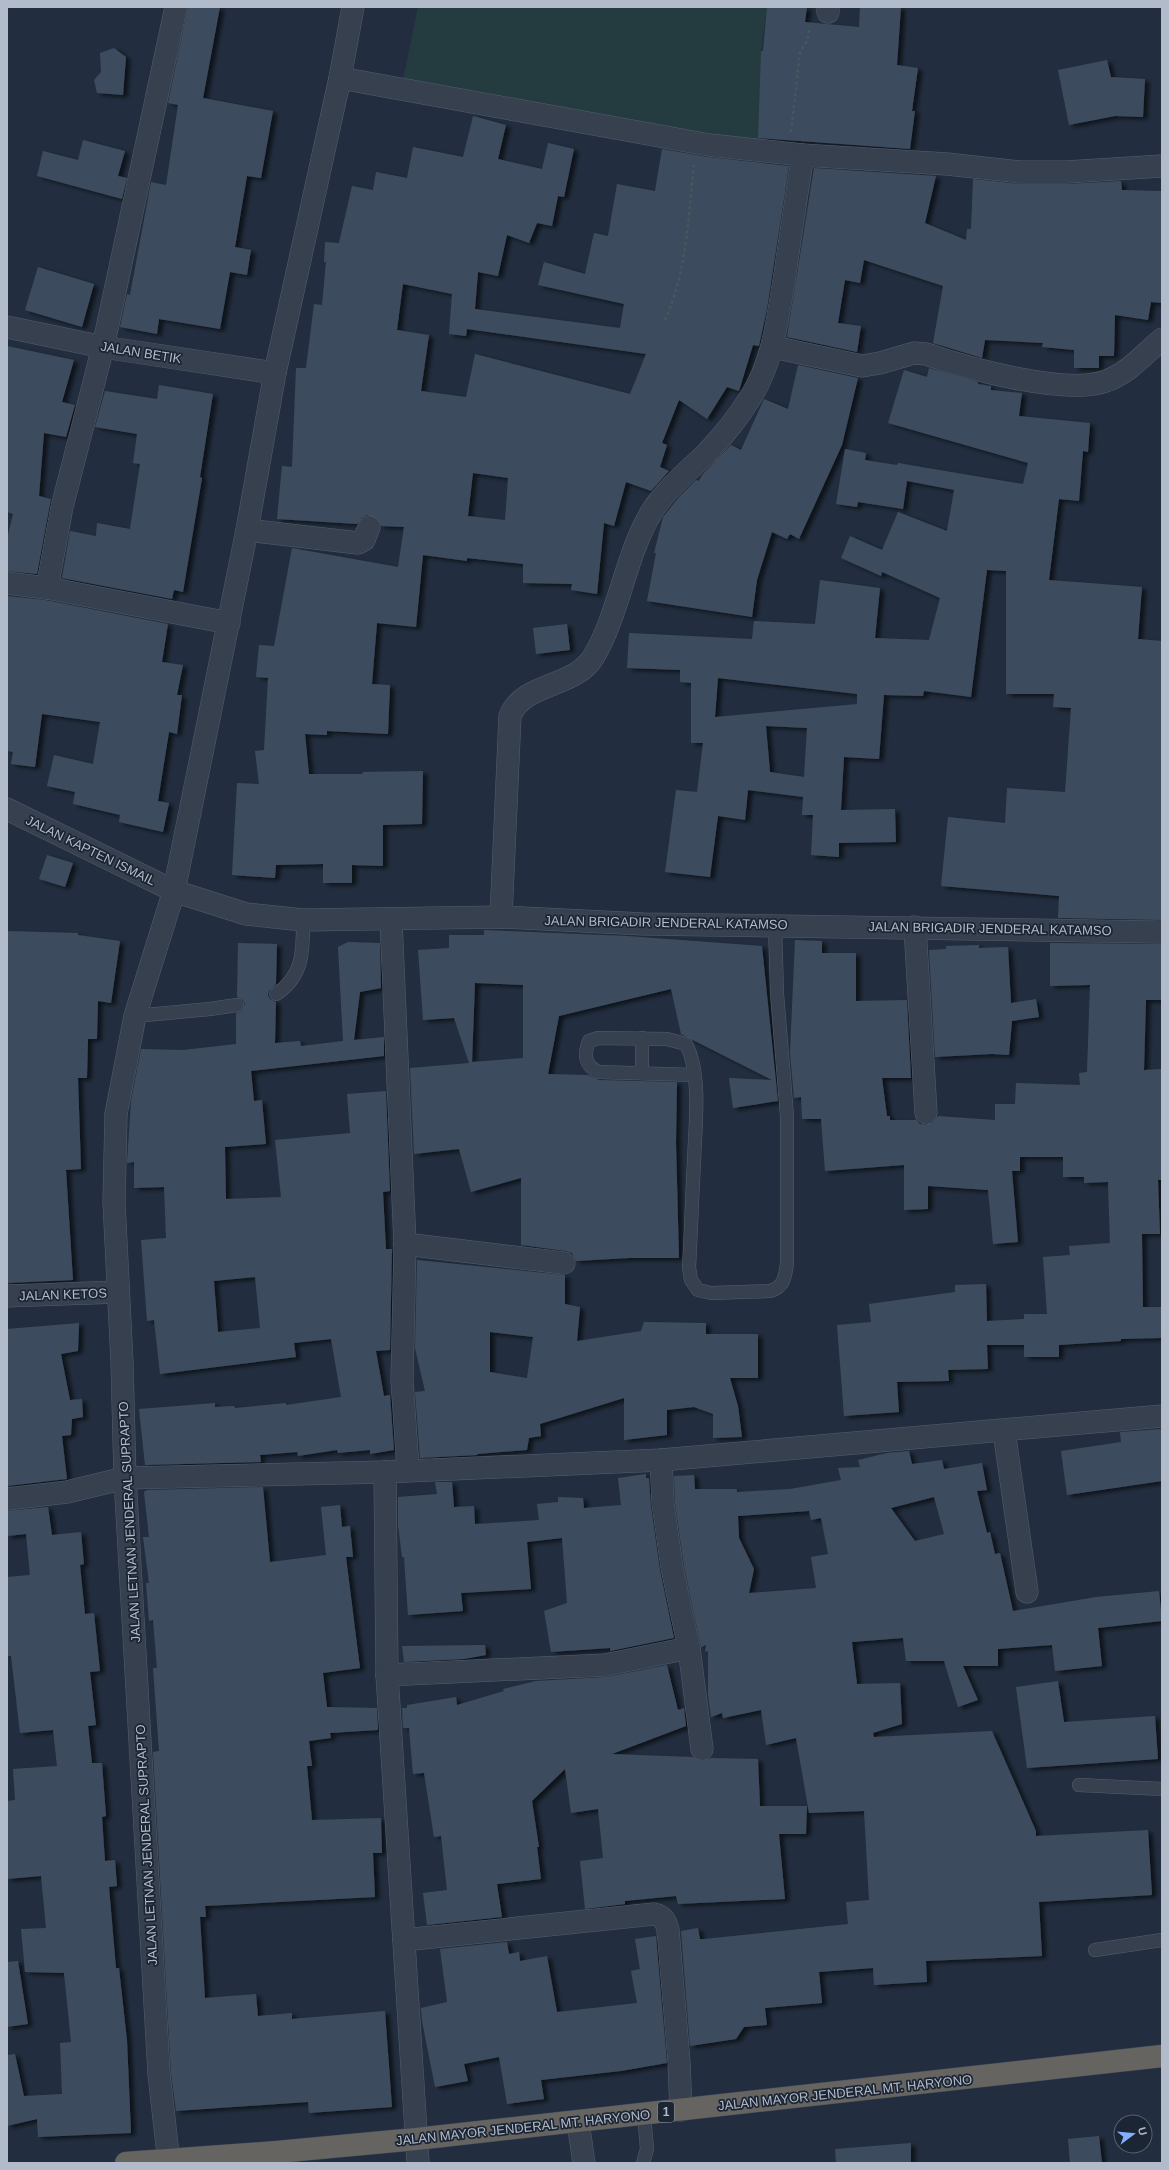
<svg xmlns="http://www.w3.org/2000/svg" width="1169" height="2170" viewBox="0 0 1169 2170" font-family="Helvetica,sans-serif">
	<style>
		.green { fill: #243c40 }
		.building { fill: #3e4c5f; fill-rule: evenodd; filter: url(#shadow) }
		.lines { fill: none; stroke-linecap: round; stroke-linejoin: round }
		.service-casing { stroke: #545e6d; stroke-width: 14 }
		.minor-casing { stroke: #545e6d; stroke-width: 23 }
		.tertiary-casing { stroke: #545e6d; stroke-width: 23 }
		.trunk-casing { stroke: #414b5a; stroke-width: 23 }
		.path { stroke: #42595d; stroke-width: 2.5; stroke-dasharray: 3 3; stroke-linecap: butt }
		.service { stroke: #36404f; stroke-width: 13 }
		.minor { stroke: #36404f; stroke-width: 22 }
		.tertiary { stroke: #36404f; stroke-width: 22 }
		.trunk { stroke: #656461; stroke-width: 22 }
		.labels { text-anchor: middle; stroke-width: 3.5; stroke-linejoin: round; paint-order: stroke }
		.shield { fill: #1b2534; stroke: #858e9d; stroke-width: 1 }
		.shield-label { font-size: 12px; font-weight: bold; fill: #b2bbca }
		.street-label { font-size: 13px; fill: #b2bbca; stroke: #1b2534 }
	</style>
	<defs>
		<filter id="shadow"><feDropShadow dx="4.5" dy="2.5" stdDeviation="2" flood-color="#0009"/></filter>
	</defs>
	<rect width="100%" height="100%" fill="#222e3f"/>
	<polygon class="green" points="418,7 767,7 761,51 758,141 399,98"/>
	<g class="building">
		<polygon points="188,7 220,7 203,98 273,111 261,178 247,176 235,247 251,250 247,275 230,272 220,329 159,319 157,334 120,327 127,294 130,295 151,182 166,185 178,105 168,103"/>
		<polygon points="767,7 807,7 805,22 859,27 860,7 901,7 897,65 918,68 912,111 915,111 910,149 758,138 761,51 763,51"/>
		<polygon points="114,48 126,57 123,95 97,93 94,80 101,72 100,53"/>
		<polygon points="1107,60 1111,77 1145,79 1143,117 1115,116 1069,125 1058,70"/>
		<path d="M 473,116 L 506,125 L 498,159 L 542,169 L 548,143 L 574,149 L 564,197 L 558,196 L 552,226 L 537,223 L 529,243 L 507,235 L 498,276 L 478,272 L 475,309 L 620,328 L 624,304 L 538,285 L 544,262 L 585,274 L 594,233 L 608,236 L 617,184 L 655,191 L 662,149 L 708,157 L 789,166 L 767,309 L 759,346 L 753,345 L 739,391 L 727,387 L 707,419 L 679,400 L 662,443 L 667,445 L 660,467 L 669,471 L 651,491 L 626,482 L 614,526 L 604,523 L 597,594 L 571,590 L 572,584 L 523,583 L 523,564 L 467,558 L 467,561 L 423,555 L 416,627 L 377,623 L 372,684 L 390,685 L 388,734 L 327,731 L 327,735 L 305,734 L 309,774 L 362,774 L 363,772 L 423,771 L 422,824 L 383,825 L 383,866 L 352,865 L 352,883 L 323,883 L 323,864 L 276,865 L 275,878 L 232,875 L 237,783 L 259,784 L 255,751 L 264,750 L 268,678 L 256,677 L 259,645 L 274,646 L 292,548 L 398,567 L 404,527 L 381,526 L 378,519 L 367,515 L 361,518 L 357,524 L 277,519 L 282,466 L 292,467 L 296,368 L 306,368 L 314,304 L 322,305 L 326,262 L 324,262 L 325,242 L 339,243 L 352,186 L 373,190 L 376,172 L 407,178 L 413,147 L 463,157 ZM 403,284 L 452,294 L 449,334 L 466,336 L 467,329 L 646,354 L 630,394 L 475,354 L 466,397 L 421,391 L 429,335 L 397,330 ZM 473,473 L 508,478 L 505,520 L 468,516 Z"/>
		<polygon points="83,140 125,151 118,176 127,178 122,199 37,176 43,151 78,160"/>
		<polygon points="814,168 936,176 925,223 966,240 967,229 971,229 973,179 1020,184 1067,184 1121,181 1122,190 1162,191 1162,303 1151,302 1148,320 1115,315 1114,356 1099,356 1099,368 1074,368 1074,350 1042,347 1043,343 985,340 982,358 933,343 943,286 864,260 860,283 845,280 838,323 861,326 857,352 787,337"/>
		<polygon points="38,267 94,284 82,327 25,310"/>
		<polygon points="7,346 74,360 62,402 75,405 66,437 44,433 39,496 51,499 37,574 7,571 7,539 13,514 7,512"/>
		<polygon points="798,365 858,378 842,445 799,539 790,534 787,539 772,532 757,580 752,617 647,601 656,553 654,553 663,517 680,496 696,480 699,481 702,475 731,445 741,450 764,399 788,409"/>
		<path d="M 929,368 L 978,382 L 978,384 L 991,386 L 991,390 L 1022,393 L 1019,416 L 1090,423 L 1088,452 L 1083,451 L 1079,501 L 1059,499 L 1049,580 L 1142,587 L 1138,639 L 1162,641 L 1162,920 L 1058,918 L 1059,896 L 941,886 L 948,817 L 1005,823 L 1007,788 L 1065,792 L 1071,708 L 1053,707 L 1054,694 L 1006,694 L 1006,571 L 987,570 L 971,697 L 924,691 L 923,696 L 884,695 L 879,759 L 844,757 L 841,810 L 895,809 L 896,842 L 839,843 L 839,857 L 811,855 L 813,815 L 802,815 L 803,797 L 748,790 L 745,820 L 718,816 L 710,877 L 665,872 L 676,790 L 697,792 L 703,743 L 691,743 L 691,683 L 680,682 L 680,670 L 627,668 L 629,633 L 752,639 L 754,621 L 815,624 L 820,580 L 880,588 L 875,638 L 929,640 L 940,598 L 882,572 L 881,576 L 841,558 L 850,536 L 882,550 L 898,512 L 947,531 L 954,490 L 907,481 L 903,509 L 858,502 L 857,507 L 836,504 L 845,449 L 866,453 L 865,460 L 897,465 L 898,463 L 1023,484 L 1028,463 L 888,423 L 904,370 L 927,377 ZM 718,678 L 857,694 L 857,704 L 715,717 ZM 766,726 L 807,728 L 804,777 L 770,772 Z"/>
		<polygon points="159,385 213,394 200,477 202,478 183,592 174,590 172,599 62,578 70,531 96,536 97,523 130,529 140,464 133,463 137,434 95,427 105,391 157,399"/>
		<polygon points="7,596 45,600 168,624 162,662 183,665 177,695 182,695 177,734 169,732 158,801 169,803 163,832 119,822 120,815 73,804 75,792 47,786 54,755 93,764 100,722 42,714 35,767 11,764 13,752 7,751"/>
		<polygon points="567,624 570,650 536,654 533,628"/>
		<polygon points="47,855 73,863 65,887 39,879"/>
		<path d="M 484,930 L 627,936 L 762,946 L 778,1101 L 733,1108 L 729,1078 L 772,1080 L 681,1034 L 671,989 L 559,1016 L 548,1074 L 588,1075 L 599,1080 L 677,1082 L 676,1143 L 679,1258 L 630,1258 L 576,1261 L 572,1253 L 566,1251 L 521,1245 L 521,1178 L 471,1192 L 459,1149 L 414,1154 L 410,1068 L 469,1063 L 454,1018 L 423,1020 L 418,950 L 449,948 L 449,935 L 484,935 ZM 475,983 L 523,985 L 523,1058 L 472,1062 Z"/>
		<polygon points="7,931 78,933 78,935 120,941 111,1003 98,1001 97,1039 88,1039 87,1078 78,1078 81,1169 66,1170 73,1280 7,1283"/>
		<polygon points="795,940 822,941 822,953 856,953 856,1001 907,1000 911,1078 882,1078 887,1116 890,1116 890,1120 916,1120 920,1124 926,1125 933,1123 938,1116 995,1120 995,1104 1015,1104 1016,1083 1080,1085 1079,1073 1087,1072 1090,985 1050,986 1050,943 1162,944 1162,1000 1146,1000 1144,1070 1162,1069 1162,1180 1158,1180 1160,1234 1142,1234 1143,1307 1161,1307 1162,1338 1121,1339 1121,1341 1059,1345 1059,1357 1024,1357 1024,1345 987,1345 988,1369 948,1370 949,1381 897,1382 899,1412 844,1416 837,1325 871,1322 869,1304 955,1292 955,1285 986,1284 987,1321 1024,1319 1024,1314 1047,1314 1043,1257 1070,1255 1069,1246 1110,1243 1108,1182 1084,1183 1084,1177 1063,1177 1063,1157 1020,1157 1020,1171 1012,1171 1018,1242 993,1244 988,1190 928,1186 928,1209 904,1210 904,1165 825,1171 821,1119 802,1119 801,1097 794,1098 790,1053"/>
		<path d="M 348,942 L 380,943 L 381,988 L 360,992 L 354,1040 L 384,1037 L 384,1056 L 251,1071 L 254,1101 L 262,1100 L 266,1144 L 225,1147 L 226,1199 L 281,1197 L 275,1140 L 350,1133 L 347,1094 L 386,1091 L 390,1191 L 383,1192 L 386,1249 L 392,1249 L 390,1350 L 376,1351 L 384,1396 L 390,1395 L 394,1450 L 370,1454 L 370,1450 L 338,1453 L 337,1450 L 298,1456 L 297,1452 L 260,1455 L 261,1462 L 145,1465 L 139,1409 L 215,1403 L 215,1407 L 234,1406 L 235,1408 L 286,1403 L 286,1405 L 341,1397 L 331,1339 L 294,1343 L 296,1357 L 160,1374 L 154,1320 L 147,1321 L 141,1240 L 166,1238 L 164,1187 L 134,1188 L 134,1162 L 127,1163 L 131,1101 L 141,1049 L 183,1050 L 236,1044 L 236,1013 L 242,1011 L 245,1004 L 243,1000 L 237,997 L 238,943 L 277,944 L 276,984 L 269,991 L 268,995 L 270,999 L 276,1002 L 275,1043 L 300,1041 L 301,1046 L 343,1041 L 338,947 ZM 255,1277 L 260,1328 L 218,1332 L 214,1281 Z"/>
		<polygon points="979,945 979,948 1008,947 1011,1003 1036,999 1039,1017 1012,1021 1009,1055 992,1054 935,1057 929,950 946,949 946,946"/>
		<path d="M 417,1260 L 565,1275 L 565,1304 L 580,1307 L 577,1341 L 641,1331 L 644,1322 L 706,1323 L 706,1334 L 758,1334 L 758,1378 L 730,1378 L 738,1406 L 742,1437 L 713,1438 L 713,1414 L 694,1407 L 667,1410 L 667,1435 L 624,1440 L 624,1398 L 540,1424 L 541,1436 L 529,1438 L 527,1450 L 477,1454 L 478,1455 L 420,1458 L 415,1392 L 425,1391 L 415,1348 ZM 490,1332 L 533,1337 L 527,1378 L 490,1372 Z"/>
		<polygon points="79,1323 78,1351 61,1354 70,1400 82,1399 83,1417 72,1419 71,1435 62,1436 67,1479 7,1486 7,1329"/>
		<polygon points="1162,1429 1162,1481 1067,1495 1061,1451 1121,1442 1120,1432"/>
		<path d="M 909,1451 L 912,1464 L 942,1460 L 944,1469 L 982,1463 L 987,1490 L 977,1491 L 987,1533 L 990,1532 L 995,1554 L 1000,1553 L 1013,1611 L 1096,1597 L 1159,1591 L 1162,1621 L 1098,1628 L 1102,1666 L 1055,1671 L 1052,1645 L 998,1649 L 998,1666 L 963,1666 L 978,1700 L 958,1707 L 944,1661 L 906,1661 L 903,1638 L 852,1642 L 857,1684 L 900,1683 L 902,1724 L 873,1733 L 874,1737 L 992,1731 L 1036,1831 L 1036,1836 L 1148,1830 L 1152,1895 L 1039,1902 L 1042,1956 L 926,1961 L 927,1982 L 874,1985 L 873,1968 L 819,1972 L 822,2003 L 765,2008 L 767,2025 L 744,2027 L 736,2039 L 690,2046 L 681,1931 L 698,1928 L 700,1939 L 704,1939 L 848,1924 L 846,1902 L 869,1900 L 864,1811 L 809,1813 L 796,1738 L 766,1745 L 761,1710 L 723,1718 L 722,1713 L 711,1717 L 708,1695 L 708,1651 L 705,1652 L 706,1645 L 701,1647 L 684,1566 L 675,1503 L 674,1476 L 694,1475 L 695,1489 L 737,1489 L 737,1492 L 790,1489 L 841,1480 L 838,1468 L 860,1467 L 858,1460 L 887,1453 ZM 934,1497 L 944,1534 L 915,1541 L 891,1508 ZM 809,1511 L 811,1520 L 821,1518 L 828,1554 L 811,1557 L 816,1588 L 749,1593 L 754,1569 L 739,1538 L 738,1516 Z"/>
		<polygon points="646,1474 646,1478 649,1478 651,1506 660,1570 674,1638 610,1651 610,1648 551,1652 544,1611 567,1603 562,1538 527,1542 531,1589 461,1593 463,1611 408,1615 404,1557 402,1557 398,1525 398,1497 437,1494 435,1482 452,1482 454,1507 474,1506 475,1524 539,1520 537,1504 558,1502 558,1497 583,1498 584,1508 621,1505 618,1478"/>
		<polygon points="263,1487 270,1562 326,1555 321,1507 340,1505 342,1527 350,1526 353,1557 346,1557 360,1668 323,1673 327,1707 377,1708 378,1730 330,1733 331,1738 309,1741 312,1766 307,1766 312,1820 381,1818 382,1853 373,1853 375,1897 205,1906 206,1917 200,1917 205,1998 256,1994 258,2016 292,2013 292,2019 385,2011 392,2107 309,2113 308,2102 176,2111 171,2073 153,1752 159,1751 153,1668 157,1668 153,1620 149,1621 146,1583 149,1583 143,1537 149,1537 144,1492 147,1490"/>
		<polygon points="48,1507 52,1535 81,1532 84,1564 80,1565 85,1614 94,1613 100,1671 90,1672 96,1725 88,1726 92,1763 102,1763 106,1816 102,1817 105,1861 115,1860 117,1886 109,1887 116,1968 119,1968 127,2040 131,2133 38,2137 37,2119 7,2126 7,2055 15,2054 24,2096 62,2094 60,2043 71,2042 64,1973 25,1972 21,1929 46,1928 41,1876 7,1879 7,1801 15,1800 13,1769 57,1766 53,1730 20,1733 11,1656 7,1656 7,1577 30,1575 26,1534 7,1536 7,1511"/>
		<polygon points="485,1645 486,1655 464,1659 404,1662 402,1646"/>
		<polygon points="667,1665 678,1710 684,1708 686,1726 612,1754 693,1757 703,1761 711,1758 758,1759 760,1806 807,1806 806,1834 779,1834 785,1899 678,1904 676,1896 625,1901 625,1904 585,1909 580,1861 603,1858 598,1809 571,1813 565,1769 532,1801 539,1847 537,1847 541,1879 497,1884 502,1917 427,1925 423,1893 447,1890 441,1836 434,1837 424,1773 413,1774 409,1728 403,1728 402,1708 407,1708 407,1705 456,1697 457,1705 504,1691 503,1689 536,1681 606,1677"/>
		<polygon points="1058,1681 1064,1722 1155,1716 1158,1759 1027,1768 1016,1687"/>
		<polygon points="656,1936 667,2063 621,2071 541,2080 544,2099 507,2104 499,2057 464,2064 468,2081 435,2087 422,2021 421,2008 447,2002 440,1949 507,1942 509,1954 519,1952 520,1961 547,1956 557,2012 637,2003 631,1971 640,1969 635,1939"/>
		<polygon points="18,1961 28,2024 7,2027 7,1962"/>
		<polygon points="1099,2136 1102,2163 1070,2163 1068,2139"/>
		<polygon points="911,2143 911,2163 836,2163 835,2149"/>
	</g>
	<g class="lines">
		<defs>
			<g id="service">
				<path d="M 276,994 C 304,976 303,950 303,920"/>
				<polyline points="135,1016 210,1009 237,1005"/>
				<polyline points="642,1038 642,1073"/>
				<path d="M 695,1075 L 599,1072 C 584,1066 584,1054 589,1041 L 598,1038 L 667,1039 L 686,1044 C 702,1075 695,1127 694,1162 C 692,1197 691,1232 689,1267 L 691,1280 L 698,1290 L 711,1293 L 770,1291 C 784,1287 785,1277 787,1264 L 787,1116 L 777,994 L 775,925"/>
				<polyline points="1079,1785 1162,1789"/>
				<polyline points="1095,1950 1162,1940"/>
				<polyline points="643,2163 647,2149 644,2115"/>
			</g>
			<g id="minor">
				<polyline points="828,12 828,7"/>
				<polyline points="340,78 709,145 803,155 947,164 1020,172 1066,172 1162,166"/>
				<polyline points="7,327 103,347 275,373"/>
				<path d="M 773,347 L 862,366 L 880,363 L 914,353 L 926,354 C 967,368 1066,396 1106,381 C 1129,373 1144,354 1162,339"/>
				<polyline points="247,530 358,543 364,540 369,527"/>
				<polyline points="7,583 47,588 229,623"/>
				<polyline points="47,588 62,507 103,347 176,7"/>
				<path d="M 501,917 L 510,716 C 523,682 576,688 594,656 C 620,611 625,556 652,511 C 667,488 688,471 707,453 C 723,436 738,418 750,398 C 773,363 777,321 784,280 C 790,239 796,197 803,155"/>
				<polyline points="391,919 405,1244 402,1380 408,1470"/>
				<polyline points="915,927 926,1113"/>
				<polyline points="405,1244 564,1263"/>
				<polyline points="7,1296 118,1292"/>
				<polyline points="1004,1431 1027,1592"/>
				<polyline points="661,1460 663,1504 672,1568 689,1648 702,1749"/>
				<polyline points="385,1472 387,1675 418,2163"/>
				<polyline points="7,1499 67,1492 125,1478 385,1472 661,1460 1162,1416"/>
				<polyline points="387,1675 605,1665 689,1648"/>
				<path d="M 404,1940 L 654,1914 C 663,1916 666,1921 668,1930 L 679,2062 L 681,2110"/>
				<polyline points="578,2122 584,2163"/>
			</g>
			<g id="tertiary">
				<polyline points="7,809 174,891 246,914 303,920 501,917 643,924 1162,932"/>
				<polyline points="169,2163 159,2074 125,1478 122,1362 114,1202 116,1114 135,1016 174,891 247,530 275,373 340,78 353,7"/>
			</g>
			<polyline id="trunk" points="126,2163 277,2152 416,2139 1162,2056"/>
		</defs>
		<use href="#service" class="service-casing"/>
		<use href="#minor" class="minor-casing"/>
		<use href="#tertiary" class="tertiary-casing"/>
		<use href="#trunk" class="trunk-casing"/>
		<g class="path">
			<polyline points="791,132 800,52 807,41 810,26"/>
			<path d="M 665,320 C 687,272 688,218 694,165"/>
		</g>
		<use href="#service" class="service"/>
		<use href="#minor" class="minor"/>
		<use href="#tertiary" class="tertiary"/>
		<use href="#trunk" class="trunk"/>
	</g>
	<g class="labels">
		<rect class="shield" x="658" y="2102" width="16" height="20" rx="3"/>
		<g class="shield-label">
			<text x="666" y="2116">1</text>
		</g>
		<g class="street-label">
			<text transform="translate(141 352) rotate(9)" y="5">JALAN BETIK</text>
			<text transform="translate(91 850) rotate(26)" y="5">JALAN KAPTEN ISMAIL</text>
			<text transform="translate(666 922) rotate(1)" y="5">JALAN BRIGADIR JENDERAL KATAMSO</text>
			<text transform="translate(990 928) rotate(1)" y="5">JALAN BRIGADIR JENDERAL KATAMSO</text>
			<text transform="translate(63 1294) rotate(-2)" y="5">JALAN KETOS</text>
			<text transform="translate(129 1522) rotate(-93)" y="5">JALAN LETNAN JENDERAL SUPRAPTO</text>
			<text transform="translate(146 1845) rotate(-93)" y="5">JALAN LETNAN JENDERAL SUPRAPTO</text>
			<text transform="translate(845 2092) rotate(-6)" y="5">JALAN MAYOR JENDERAL MT. HARYONO</text>
			<text transform="translate(523 2127) rotate(-6)" y="5">JALAN MAYOR JENDERAL MT. HARYONO</text>
		</g>
	</g>
	<rect width="1169" height="2170" fill="none" stroke="#b2bbca" stroke-width="16"/>
	<g transform="translate(1133 2134) rotate(74)"><circle r="19" fill="#1b2534" stroke="#576170"/>
	<path d="M0-3L7 15L0 10L-7 15Z" fill="#82b0ff"/>
	<text y="-6" font-size="11" font-weight="bold" text-anchor="middle" fill="#b2bbca">U</text>
	</g>
</svg>
